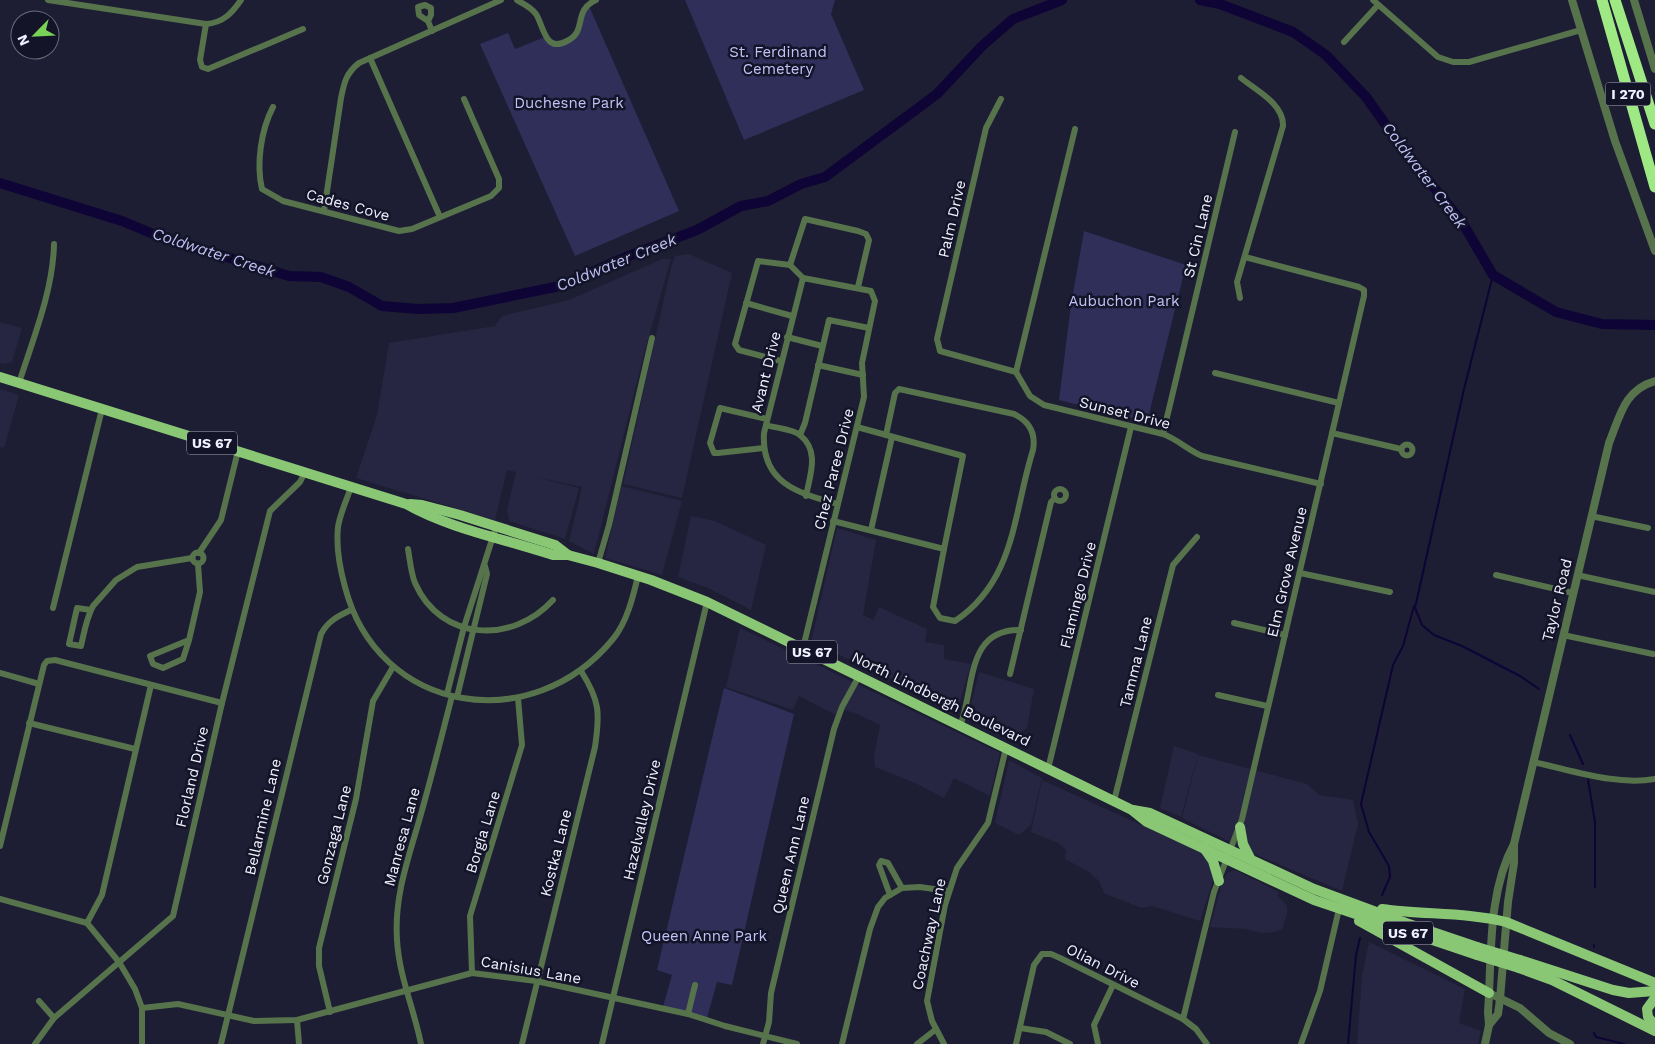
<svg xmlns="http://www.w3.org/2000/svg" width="1655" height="1044" viewBox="0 0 1655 1044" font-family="'Work Sans',sans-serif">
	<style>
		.built { fill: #262642 }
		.green { fill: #302f5a }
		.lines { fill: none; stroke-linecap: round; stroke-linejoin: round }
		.stream { stroke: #0e0436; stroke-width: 2 }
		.river { stroke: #0e0436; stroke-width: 10 }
		.minor { stroke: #56734c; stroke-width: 6 }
		.tertiary { stroke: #56734c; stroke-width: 8 }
		.primary { stroke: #8ac775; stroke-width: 10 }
		.motorway { stroke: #9fe985; stroke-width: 11 }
		.primary-bridge { stroke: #8ac775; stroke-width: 10 }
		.labels { text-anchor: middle; stroke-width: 5; stroke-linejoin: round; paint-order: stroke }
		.shield { fill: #141429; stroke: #aeafbe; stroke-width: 1 }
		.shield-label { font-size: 14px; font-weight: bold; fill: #f0f1fe }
		.park-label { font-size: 15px; fill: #c0c3f7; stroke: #141429 }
		.street-label { font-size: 15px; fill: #f0f1fe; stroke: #141429 }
		.water-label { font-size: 16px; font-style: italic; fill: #bdc0f3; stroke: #141429 }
	</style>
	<rect width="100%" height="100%" fill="#1d1d33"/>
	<g class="built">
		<polygon points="689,254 732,273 682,498 623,484 671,267 675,256"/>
		<polygon points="662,259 671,259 645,350 594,554 569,541 582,487 530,476 579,488 565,539 509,521 507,510 516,472 507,470 495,520 356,478 377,415 389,343 495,326 502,316 569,300"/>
		<polygon points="0,322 22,328 12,362 4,364 0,363"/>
		<polygon points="0,389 19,395 4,448 0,447"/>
		<polygon points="621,486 682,501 662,575 605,558"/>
		<polygon points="691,516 715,521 766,545 751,610 708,588 678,577"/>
		<polygon points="837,528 876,540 863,615 873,620 879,607 927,629 925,642 944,645 944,659 971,664 958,709 811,642"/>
		<polygon points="740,628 1000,753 990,796 954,778 944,798 915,783 875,767 874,757 880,725 855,713 844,710 836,715 799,696 793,710 726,687"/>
		<polygon points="979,672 1034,689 1027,728 1013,738 975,720 975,706 971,704"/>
		<polygon points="1174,746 1198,754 1181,817 1160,808"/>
		<polygon points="1198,755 1307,784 1319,795 1353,800 1358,824 1342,891 1252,853 1182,818"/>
		<polygon points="1009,760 1042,778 1031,825 1019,835 995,823"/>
		<polygon points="1042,780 1205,854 1214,877 1200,921 1152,906 1141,908 1104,893 1099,881 1089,872 1065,859 1066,850 1058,843 1031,832"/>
		<polygon points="1235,870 1279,892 1278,896 1287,906 1287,915 1282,929 1274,932 1262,933 1245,929 1210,927 1222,883 1227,873"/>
		<polygon points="1369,942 1465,989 1459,1023 1481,1031 1478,1044 1357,1044 1362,976"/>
	</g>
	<g class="green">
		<polygon points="685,0 835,0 831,14 864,90 744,140"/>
		<polygon points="589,6 679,211 575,256 480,44 508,33 515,49 545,37 550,42 572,39 580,18"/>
		<polygon points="1084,231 1186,265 1147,422 1059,400 1071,305"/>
		<polygon points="724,688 794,714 732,985 717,982 707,1018 663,1007 672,975 657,970"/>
	</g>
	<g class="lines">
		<g class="stream">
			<polyline points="1493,275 1464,389 1415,608 1422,625 1434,635 1462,646 1520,676 1539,689"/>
			<polyline points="1570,735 1583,764"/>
			<polyline points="1588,780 1595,822 1595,887"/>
			<polyline points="1382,895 1390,877 1389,866 1369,832 1361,804 1393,665 1403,646 1414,606"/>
			<polyline points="1594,945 1594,947"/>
			<polyline points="1594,1033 1596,1037 1624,1044"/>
			<polyline points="1348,1044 1356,955 1360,938"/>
		</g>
		<g class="river">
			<polyline points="1200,0 1220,4 1293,32 1326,55 1366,97 1406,153 1462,222 1493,275 1556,312 1602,324 1655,325"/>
			<polyline points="0,183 122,221 158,236 289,276 321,277 349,287 382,306 418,309 453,308 560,286 626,257 697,230 741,206 768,201 801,184 825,177 937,94 982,46 1013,19 1062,0"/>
		</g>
		<g class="minor">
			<path d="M 48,0 L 206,24 C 223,23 232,13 241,0"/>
			<path d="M 517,0 C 523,4 531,7 536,14 C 544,27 545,53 567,41 C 588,31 572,11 596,0"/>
			<polyline points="1373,0 1438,57 1453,62 1469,62 1581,30"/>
			<polyline points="428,21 431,15 431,8 425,5 418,7 419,15 428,21 432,31"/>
			<polyline points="206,24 200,60 202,67 208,69 303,29"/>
			<polyline points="1344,42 1378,5"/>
			<polyline points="370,58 440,217"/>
			<path d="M 1001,99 L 986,128 L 937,339 L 940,351 L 1016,372 L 1030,396 L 1044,405 L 1163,434 C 1177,439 1188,450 1202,456 L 1321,484"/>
			<path d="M 273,107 C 261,130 256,164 262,189 L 283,201 L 399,231 L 412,229 L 491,196 L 499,188 L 499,179 L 464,99"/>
			<path d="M 324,211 L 341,98 C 344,83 346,73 359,63 L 501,0"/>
			<polyline points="790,265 805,219 858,231 866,234 869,240 858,287"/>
			<path d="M 1240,298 L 1237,282 L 1283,126 C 1284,104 1257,91 1241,78"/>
			<polyline points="746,303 792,316"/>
			<polyline points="787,337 822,346"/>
			<polyline points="781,361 739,350 735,344 758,261 790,265 803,278"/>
			<polyline points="818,365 863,375"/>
			<polyline points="1016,372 1075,129"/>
			<polyline points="1215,373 1339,403"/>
			<path d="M 19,383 C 33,339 53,291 54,244"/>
			<path d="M 766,425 C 775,428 793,429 800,435 C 820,451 810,475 806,496"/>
			<polyline points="1332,433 1401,449"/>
			<polyline points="1163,434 1235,132"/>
			<polyline points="800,435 805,423 829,320 869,328"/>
			<path d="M 886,435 L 895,393 L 899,389 L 1014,414 C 1029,421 1036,433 1033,450 C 1013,513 1016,580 955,621 L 940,618 L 933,607 L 944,549"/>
			<circle cx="1407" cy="450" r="5.5"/>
			<polyline points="764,448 718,453 714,453 710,443 720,408 767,419"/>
			<path d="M 351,487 C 347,499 340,514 338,527 C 336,546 340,569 345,587 C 378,714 532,738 613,639 C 627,622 633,597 638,576"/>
			<circle cx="1060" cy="495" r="6"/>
			<polyline points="1591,516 1648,528"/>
			<polyline points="833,521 944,549 963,456 857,427"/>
			<polyline points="871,530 892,437"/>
			<path d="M 408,549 C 410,561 411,573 415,583 C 441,642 513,644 553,600"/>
			<circle cx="198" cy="558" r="5.5"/>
			<polyline points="199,553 221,520 238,451"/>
			<polyline points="598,563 609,525 652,338"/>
			<polyline points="1300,573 1390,592"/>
			<polyline points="1496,575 1573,593"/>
			<polyline points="1577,575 1655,592"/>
			<polyline points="53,608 102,409"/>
			<path d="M 91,610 L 77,608 L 69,644 L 81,646 C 84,633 86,619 93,606 L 116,580 L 137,567 L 192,558"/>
			<polyline points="1234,623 1285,635"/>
			<polyline points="1563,635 1653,654"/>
			<polyline points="189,640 183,659 163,668 153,664 150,656 189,640 200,592 198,564"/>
			<path d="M 803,648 L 864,397 L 862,363 L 875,301 L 871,291 L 803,278 L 764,433 C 761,483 798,493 837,504"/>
			<polyline points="0,673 39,684"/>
			<polyline points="1010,674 1051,502 1055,498"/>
			<polyline points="447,694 464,627 496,527"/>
			<polyline points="1218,695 1267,706"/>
			<polyline points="457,697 487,574 485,566"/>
			<polyline points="29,723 135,749"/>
			<path d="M 960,726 C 975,689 965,628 1021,630"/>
			<path d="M 1533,762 C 1571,770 1616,786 1655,779"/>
			<polyline points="1048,769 1131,427"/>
			<polyline points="1114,801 1173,565 1197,537"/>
			<polyline points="0,846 44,665 47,661 55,660 222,703"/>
			<polyline points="890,895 879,865 881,861 888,863 902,888"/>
			<polyline points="0,899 87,923 119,962 135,989 142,1008 142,1044"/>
			<polyline points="87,923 102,895 151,685"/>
			<polyline points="472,973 470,916 522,745 518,698"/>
			<polyline points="39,1001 54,1018"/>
			<polyline points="142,1008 178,1004 254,1021 297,1020 472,973 536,981 688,1014 725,1026 797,1044"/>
			<polyline points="330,1012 319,966 319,948 356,799 373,701 393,667"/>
			<polyline points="688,1014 695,985"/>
			<polyline points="1183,1019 1214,892 1242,819 1364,296 1364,290 1359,287 1245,257"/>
			<polyline points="297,1020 299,1044"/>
			<polyline points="1020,1028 1046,1032 1070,1044"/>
			<polyline points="35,1044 54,1018 173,916 222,703 270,511 300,482 305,472"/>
			<path d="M 221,1044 L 321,634 C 328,621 338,616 351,610"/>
			<path d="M 421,1044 C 414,1009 399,976 397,940 C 394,895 409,857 421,814 C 432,775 442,735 452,696"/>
			<path d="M 522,1044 L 595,747 C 600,713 600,701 581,671"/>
			<polyline points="602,1044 707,602"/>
			<polyline points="763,1044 769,1022 771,993 834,729 842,707 859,676"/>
			<polyline points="842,1044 870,929 878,907 885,898 902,888 920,887 948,891"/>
			<polyline points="917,1044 935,1030"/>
			<polyline points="944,1044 932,1021 927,1001 945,905 957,868 988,823 1006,748"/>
			<polyline points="1016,1044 1034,965 1042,954 1051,954 1060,958 1183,1019 1196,1029 1207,1044"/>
			<polyline points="1098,1044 1094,1025 1113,985"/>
			<polyline points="1301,1044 1320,991 1339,909"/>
		</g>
		<g class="tertiary">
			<polyline points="1572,0 1615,141 1655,251"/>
			<polyline points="1634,0 1655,69"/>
			<polyline points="1489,993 1520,1008 1549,1033 1570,1044"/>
			<polyline points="1489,1025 1498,1014 1500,999 1508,902 1514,863 1514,846"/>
			<path d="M 1485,1044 L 1489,1025 L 1488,1012 C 1492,957 1487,894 1514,844 L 1609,443 C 1620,416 1624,390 1655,381"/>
		</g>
		<g class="primary">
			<path d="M 0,377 L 406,504 C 450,529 505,539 553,555 L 568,555 L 598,563 L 651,580 L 707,602 L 1132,810 L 1147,822 L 1314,900 L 1477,955"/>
			<polyline points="410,504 422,505 460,515 555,545 568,555"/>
			<polyline points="1133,810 1150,813 1314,889 1406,923 1477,947"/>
			<polyline points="1240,827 1243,844 1250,858"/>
			<polyline points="1204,848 1213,861 1219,881"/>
			<path d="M 1382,909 C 1423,915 1466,912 1506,922 L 1655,983"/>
			<polyline points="1359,921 1489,993"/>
			<polyline points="1520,960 1613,990 1629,993 1655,991"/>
			<polyline points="1519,968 1552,980 1655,1031"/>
			<polyline points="1655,998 1647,1009 1648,1017 1655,1026"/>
		</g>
		<g class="motorway">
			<polyline points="1602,0 1655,187"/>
			<polyline points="1615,0 1655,124"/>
		</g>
		<g class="primary-bridge">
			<polyline points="1477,947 1520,960"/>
			<polyline points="1477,955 1519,968"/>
		</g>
	</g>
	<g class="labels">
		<g class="shield">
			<rect x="1605.5" y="82.5" width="45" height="23" rx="4"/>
			<rect x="187" y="431.5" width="50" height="23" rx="4"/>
			<rect x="787" y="640.5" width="50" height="23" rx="4"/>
			<rect x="1383" y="921.5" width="50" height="23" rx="4"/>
		</g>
		<g class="shield-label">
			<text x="1628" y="99">I 270</text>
			<text x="212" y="448">US 67</text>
			<text x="812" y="657">US 67</text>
			<text x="1408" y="938">US 67</text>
		</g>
		<g class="park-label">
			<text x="778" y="57">St. Ferdinand<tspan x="778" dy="17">Cemetery</tspan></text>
			<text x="569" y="108">Duchesne Park</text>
			<text x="1124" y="306">Aubuchon Park</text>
			<text x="704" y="941">Queen Anne Park</text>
		</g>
		<g class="street-label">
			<text transform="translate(348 205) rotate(15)" y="5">Cades Cove</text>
			<text transform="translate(952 219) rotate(-77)" y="5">Palm Drive</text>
			<text transform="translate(1198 236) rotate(-77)" y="5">St Cin Lane</text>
			<text transform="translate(766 372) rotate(-76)" y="5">Avant Drive</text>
			<text transform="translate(1125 413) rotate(14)" y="5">Sunset Drive</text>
			<text transform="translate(834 469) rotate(-76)" y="5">Chez Paree Drive</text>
			<text transform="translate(1287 572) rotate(-77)" y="5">Elm Grove Avenue</text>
			<text transform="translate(1078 595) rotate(-76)" y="5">Flamingo Drive</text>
			<text transform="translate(1557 600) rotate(-76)" y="5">Taylor Road</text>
			<text transform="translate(1136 662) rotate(-76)" y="5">Tamma Lane</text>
			<text transform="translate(941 699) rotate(26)" y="5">North Lindbergh Boulevard</text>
			<text transform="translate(192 777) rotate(-77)" y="5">Florland Drive</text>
			<text transform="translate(263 817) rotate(-77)" y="5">Bellarmine Lane</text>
			<text transform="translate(642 820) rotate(-77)" y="5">Hazelvalley Drive</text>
			<text transform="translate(483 832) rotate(-73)" y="5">Borgia Lane</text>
			<text transform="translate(334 835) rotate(-76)" y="5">Gonzaga Lane</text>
			<text transform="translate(402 837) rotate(-75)" y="5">Manresa Lane</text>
			<text transform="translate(556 853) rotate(-76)" y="5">Kostka Lane</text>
			<text transform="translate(791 855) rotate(-77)" y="5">Queen Ann Lane</text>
			<text transform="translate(929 934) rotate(-78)" y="5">Coachway Lane</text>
			<text transform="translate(1103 966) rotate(27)" y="5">Olian Drive</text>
			<text transform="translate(531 970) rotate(10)" y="5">Canisius Lane</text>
		</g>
		<g class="water-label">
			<text transform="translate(1425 175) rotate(53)" y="6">Coldwater Creek</text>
			<text transform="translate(214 252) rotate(18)" y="6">Coldwater Creek</text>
			<text transform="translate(616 262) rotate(-22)" y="6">Coldwater Creek</text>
		</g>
	</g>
	<g transform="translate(35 35) rotate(246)"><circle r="24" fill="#141429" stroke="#6c6c7e"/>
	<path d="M0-4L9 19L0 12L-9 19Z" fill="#79d157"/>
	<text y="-8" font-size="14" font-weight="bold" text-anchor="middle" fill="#f0f1fe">N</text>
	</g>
</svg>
